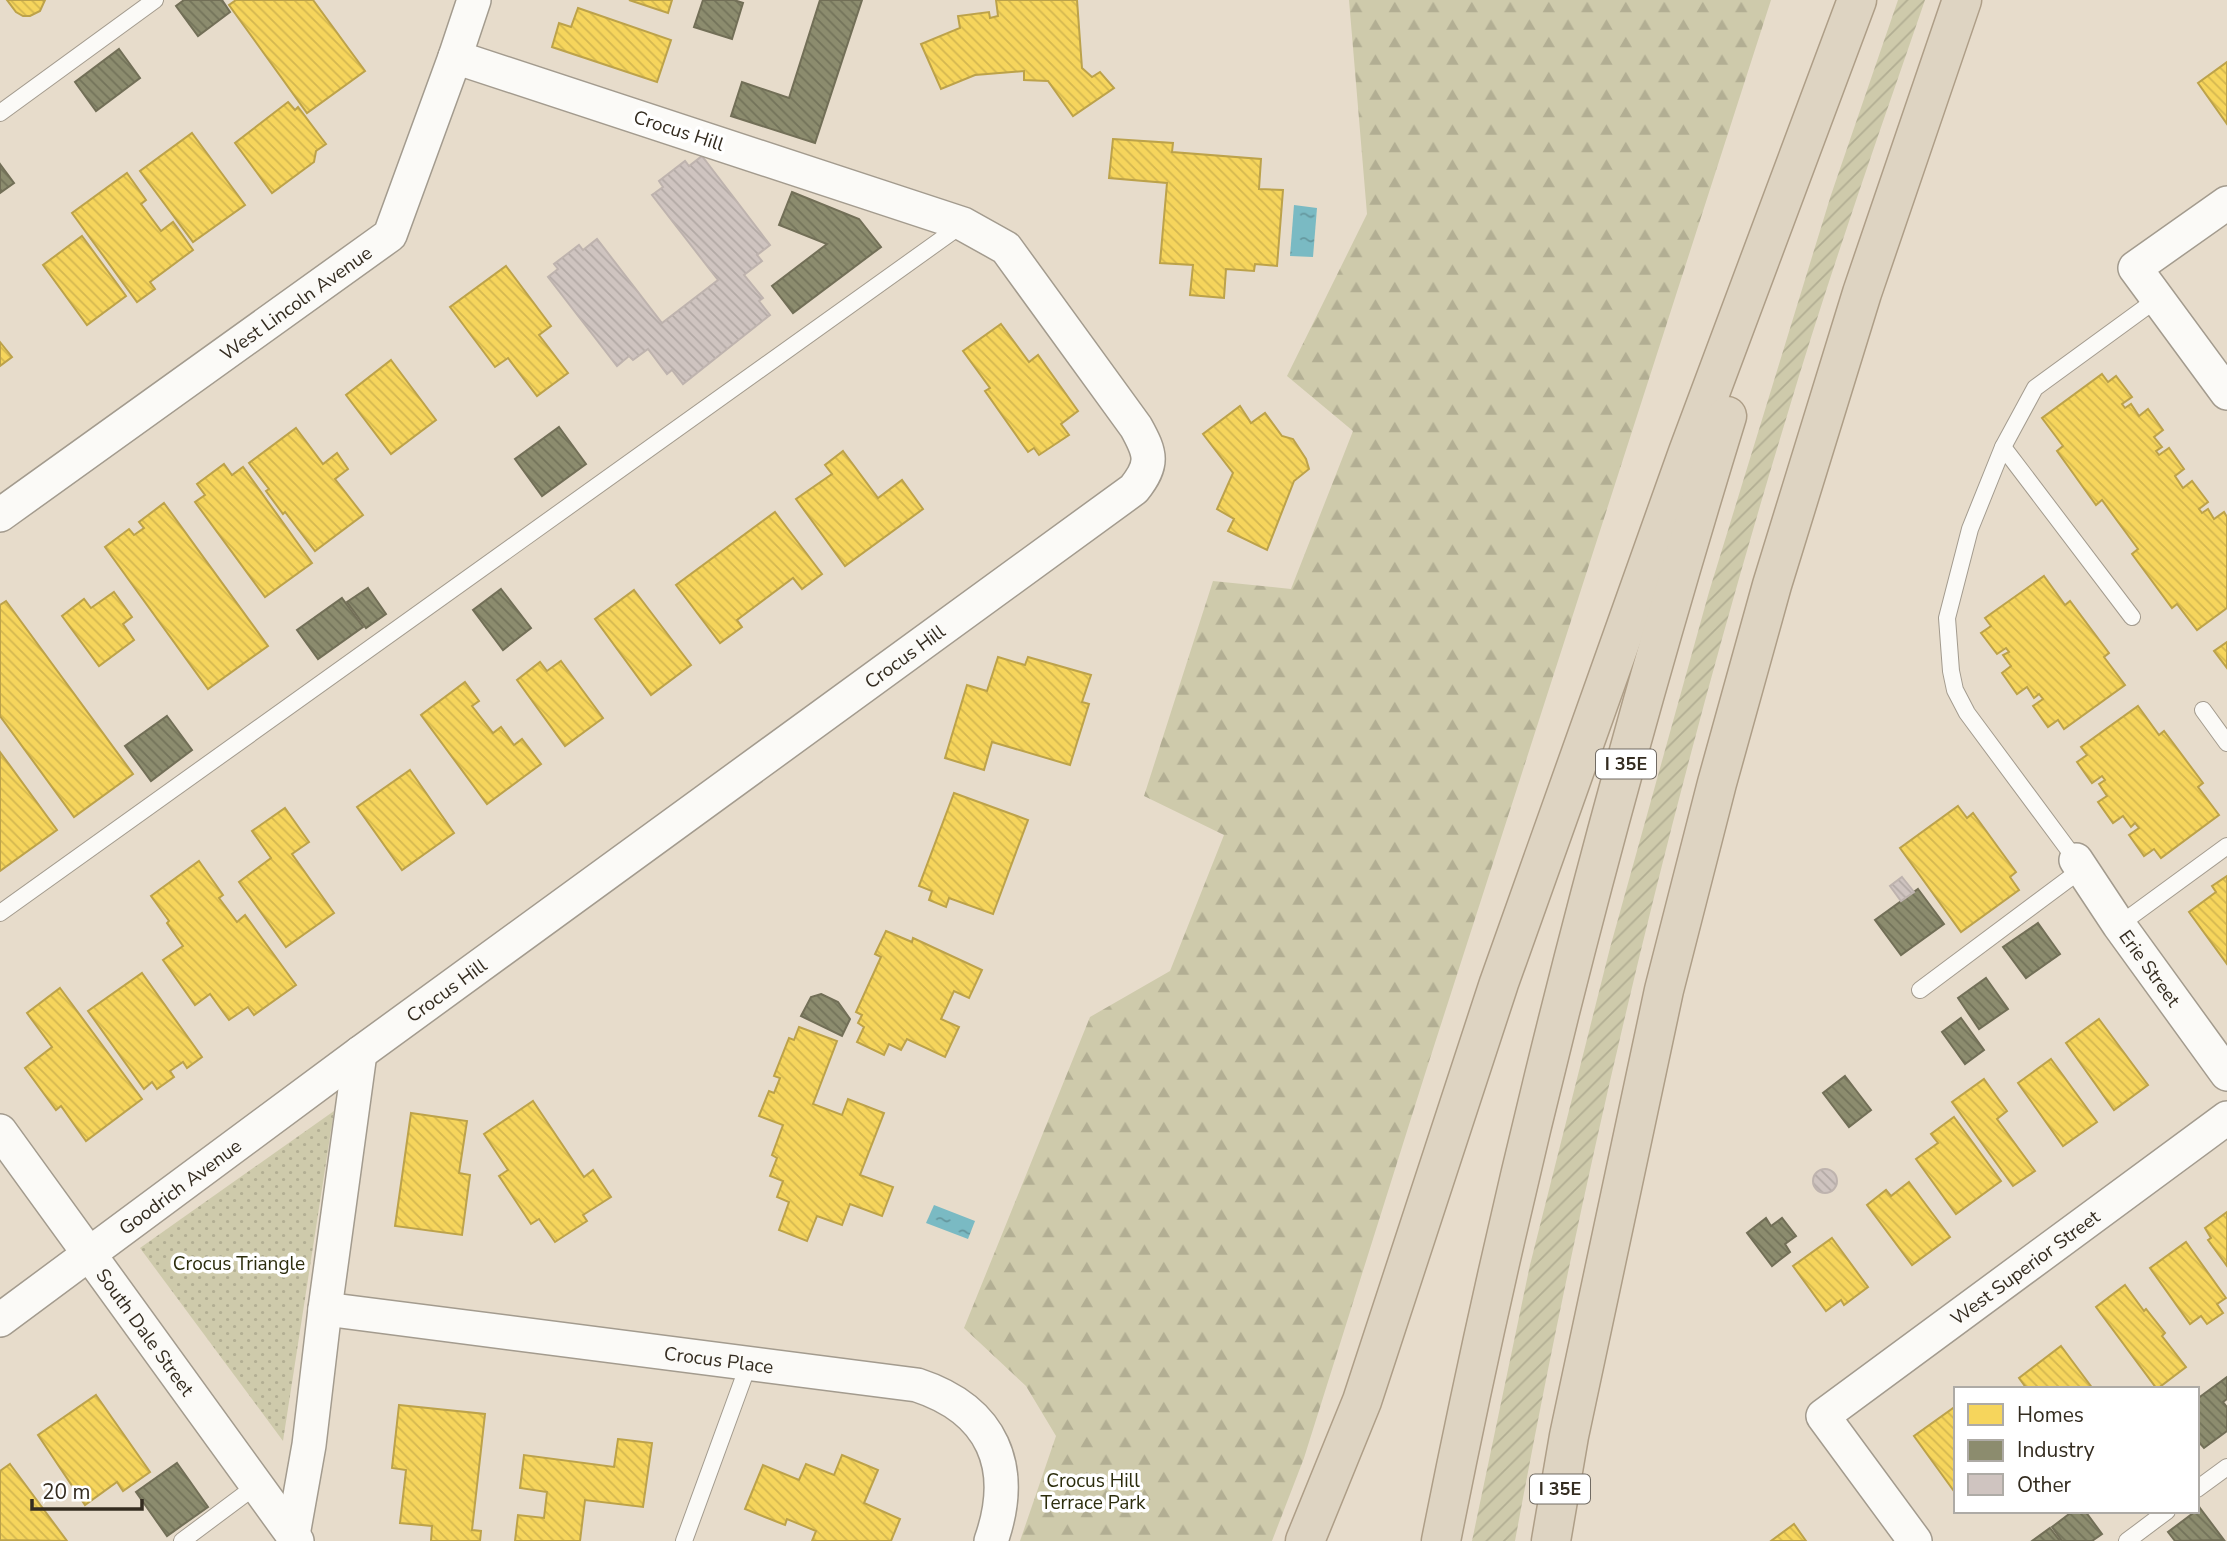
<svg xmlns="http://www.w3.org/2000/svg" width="2227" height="1541" viewBox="0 0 2227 1541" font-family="'Nunito Sans',sans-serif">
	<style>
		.grass { fill: url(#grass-dots) }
		.forest { fill: url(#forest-firs) }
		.garden { fill: url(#garden-furrows) }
		.water { fill: url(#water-ripples) }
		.homes { fill: url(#homes-back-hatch); stroke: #bca24a; stroke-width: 2 }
		.industry { fill: url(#industry-back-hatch); stroke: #726f57; stroke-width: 2 }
		.building { fill: url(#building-back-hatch); stroke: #beb3ae; stroke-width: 2 }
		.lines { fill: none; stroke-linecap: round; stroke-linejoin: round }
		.lane-casing { stroke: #a39b8e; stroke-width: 18 }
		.street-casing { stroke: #a39b8e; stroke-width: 36 }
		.highway-casing { stroke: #ae9e87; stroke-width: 41 }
		.lane { stroke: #fbfaf7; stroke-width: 16 }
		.street { stroke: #fbfaf7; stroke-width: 33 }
		.highway { stroke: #ded4c2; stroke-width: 38 }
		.labels { text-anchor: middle; stroke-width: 7; stroke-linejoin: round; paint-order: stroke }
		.shield { fill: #fff; stroke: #716b63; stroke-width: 2 }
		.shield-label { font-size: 18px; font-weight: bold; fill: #342c20 }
		.street-label { font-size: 19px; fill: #342c20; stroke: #fff }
		.park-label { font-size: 19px; fill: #2c2d0d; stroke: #fff }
	</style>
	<defs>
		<pattern id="grass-dots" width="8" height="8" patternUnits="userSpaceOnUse" patternTransform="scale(1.75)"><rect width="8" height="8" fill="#cecaab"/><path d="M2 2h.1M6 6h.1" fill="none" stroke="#b2ae93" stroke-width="1.8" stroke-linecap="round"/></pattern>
		<pattern id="forest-firs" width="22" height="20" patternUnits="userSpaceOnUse" patternTransform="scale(1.75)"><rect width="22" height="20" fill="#cecaab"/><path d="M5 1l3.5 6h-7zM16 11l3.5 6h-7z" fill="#b2ae93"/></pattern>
		<pattern id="garden-furrows" width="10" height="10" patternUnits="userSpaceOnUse" patternTransform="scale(1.75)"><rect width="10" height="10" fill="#cecaab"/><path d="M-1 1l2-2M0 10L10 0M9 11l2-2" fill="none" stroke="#b2ae93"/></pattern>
		<pattern id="water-ripples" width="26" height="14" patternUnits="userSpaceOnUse" patternTransform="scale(1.75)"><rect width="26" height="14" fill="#7abac3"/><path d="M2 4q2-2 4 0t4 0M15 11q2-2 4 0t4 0" fill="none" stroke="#65979e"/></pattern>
		<pattern id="homes-back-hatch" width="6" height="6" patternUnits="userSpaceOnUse" patternTransform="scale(1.75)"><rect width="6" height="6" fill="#f6d55c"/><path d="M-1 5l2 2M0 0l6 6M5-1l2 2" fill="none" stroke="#d4b750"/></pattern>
		<pattern id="industry-back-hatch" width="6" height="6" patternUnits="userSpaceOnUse" patternTransform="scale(1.75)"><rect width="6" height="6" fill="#8c8c6e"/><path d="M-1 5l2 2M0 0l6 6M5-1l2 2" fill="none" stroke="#73735a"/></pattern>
		<pattern id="building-back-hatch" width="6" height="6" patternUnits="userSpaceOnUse" patternTransform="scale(1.75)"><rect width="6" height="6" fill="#cfc4c0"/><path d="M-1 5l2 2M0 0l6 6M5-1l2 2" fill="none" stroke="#b2a9a5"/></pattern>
	</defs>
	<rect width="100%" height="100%" fill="#e7dccb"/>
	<polygon class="grass" points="334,1111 283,1441 140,1248"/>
	<polygon class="forest" points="1349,0 1771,0 1425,1074 1304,1458 1272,1541 1020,1541 1056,1436 1026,1386 964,1328 1090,1017 1170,971 1224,835 1144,796 1213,581 1291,589 1353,431 1287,376 1367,214"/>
	<path class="garden" d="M 1898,0 L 1925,0 C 1877,139 1828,278 1786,419 C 1674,787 1585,1162 1515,1541 L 1472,1541 L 1530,1265 L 1610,948 L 1709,592 L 1831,195 Z"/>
	<g class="water">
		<polygon points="1294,205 1317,208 1313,257 1290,256"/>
		<polygon points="934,1205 975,1221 968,1239 926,1223"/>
	</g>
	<g class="homes">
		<polygon points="7,0 45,0 40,11 30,16 23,16 16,12"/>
		<polygon points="236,0 313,0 365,71 307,113 229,5"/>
		<polygon points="629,0 672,0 668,13"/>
		<polygon points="996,0 1077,0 1082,68 1092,77 1100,72 1114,88 1073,116 1048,81 1024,80 1024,71 975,75 941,89 921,44 960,28 958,16 989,12 990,18 998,16"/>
		<polygon points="578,8 671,40 657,82 552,47 559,23 571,27"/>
		<polygon points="2227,62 2227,124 2198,83"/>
		<polygon points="288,102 295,110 298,107 326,144 316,151 314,162 272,193 235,143"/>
		<polygon points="192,133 245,205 193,242 140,171"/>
		<polygon points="1113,139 1173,143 1172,152 1261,159 1259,189 1283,190 1277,266 1255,264 1254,271 1226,269 1224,298 1190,295 1193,265 1160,263 1167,183 1109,178"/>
		<polygon points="127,173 146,200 141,204 161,231 173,222 193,250 150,282 155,289 137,302 72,213"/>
		<polygon points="82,236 126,296 87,325 43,265"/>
		<polygon points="506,266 551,326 539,335 568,373 537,396 508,358 495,367 450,307"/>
		<polygon points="1001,324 1029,362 1038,355 1078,411 1061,424 1069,435 1039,455 1034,448 1028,452 985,391 990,388 963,351"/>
		<polygon points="0,342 12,357 0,366"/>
		<polygon points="391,360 436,420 391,454 346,395"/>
		<polygon points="2102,374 2108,382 2116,376 2132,397 2122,404 2125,408 2131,404 2139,416 2148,409 2163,430 2154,437 2162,447 2156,451 2159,455 2169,448 2184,469 2175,476 2183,488 2192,481 2208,502 2199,509 2202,513 2208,509 2214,519 2224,512 2227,517 2227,608 2197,630 2177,604 2172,608 2132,554 2138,549 2102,500 2096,505 2057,451 2063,446 2042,418"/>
		<polygon points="1240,406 1251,423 1265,413 1282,436 1293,439 1306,459 1309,469 1294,481 1267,550 1228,531 1234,519 1217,509 1233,473 1203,434"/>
		<polygon points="296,428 323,464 337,453 348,469 335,479 363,515 315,551 285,512 283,514 266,491 269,489 249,463"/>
		<polygon points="843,451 878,498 902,480 923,509 845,566 796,499 832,474 825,465"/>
		<polygon points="224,464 232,475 243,467 312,563 265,597 195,502 205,495 197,484"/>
		<polygon points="164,503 268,646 208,689 105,547 129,529 134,535 144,528 139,522"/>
		<polygon points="775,512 822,574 802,589 793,578 737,620 742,627 720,643 676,585"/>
		<polygon points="2044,576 2065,605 2070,601 2109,653 2104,657 2125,685 2064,729 2058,720 2048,727 2033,706 2043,699 2039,694 2034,698 2027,687 2017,694 2002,673 2011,666 2003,655 2009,652 2006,648 1997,654 1981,633 1991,626 1985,618"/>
		<polygon points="634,590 691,665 651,695 595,619"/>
		<polygon points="114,592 132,617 123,624 134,640 99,666 62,616 84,599 91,608"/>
		<polygon points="6,601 133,774 74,817 0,716 0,605"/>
		<polygon points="2227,642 2227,668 2214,651"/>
		<polygon points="998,657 1025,665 1028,657 1091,675 1082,702 1089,704 1070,765 992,742 984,770 945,758 967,685 987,691"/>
		<polygon points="561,661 603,718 565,746 517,680 540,662 547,671"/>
		<polygon points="465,682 479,701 472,706 493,733 501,727 514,745 522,739 541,764 487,804 421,715"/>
		<polygon points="2138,706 2159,735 2164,731 2203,783 2198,787 2219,815 2161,858 2154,849 2144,856 2129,835 2139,828 2135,823 2131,827 2123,816 2113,823 2098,802 2107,796 2099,784 2105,780 2102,776 2092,783 2077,762 2087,755 2081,747"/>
		<polygon points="0,752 57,830 0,871"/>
		<polygon points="410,770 454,833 402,870 357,807"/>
		<polygon points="954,793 1028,820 993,914 949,898 946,907 929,900 932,891 919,886"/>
		<polygon points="1958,806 1967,818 1973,813 2016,872 2010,877 2019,890 1961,932 1900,848"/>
		<polygon points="285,808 309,842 292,854 334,913 286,947 239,882 271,858 252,831"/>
		<polygon points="199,861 223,895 219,898 237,922 245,915 296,985 254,1015 248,1007 229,1020 210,994 195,1005 163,960 183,946 167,923 169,921 151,896"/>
		<polygon points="2227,876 2227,964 2189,912 2216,892 2212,886"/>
		<polygon points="886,931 912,942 913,938 982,970 969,998 954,991 941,1019 959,1027 945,1057 907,1039 901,1050 889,1044 884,1055 857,1042 864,1027 858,1023 862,1015 856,1012 881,957 875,954"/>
		<polygon points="142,973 202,1057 187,1068 183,1062 170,1071 174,1077 157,1089 152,1082 144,1089 88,1011"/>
		<polygon points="60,988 142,1099 86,1141 61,1106 56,1110 25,1068 52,1047 27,1013"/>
		<polygon points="2099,1019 2148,1085 2114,1110 2066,1043"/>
		<polygon points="799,1027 837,1041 813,1104 842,1115 848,1099 884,1113 860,1175 893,1187 882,1216 850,1204 842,1225 817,1216 807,1241 779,1230 789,1202 777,1197 783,1181 770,1176 777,1158 772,1155 783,1125 759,1116 769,1091 774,1093 780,1078 774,1076 789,1038 794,1040"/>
		<polygon points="2051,1059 2097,1122 2063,1146 2018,1083"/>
		<polygon points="1984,1079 2007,1111 1997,1119 2035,1171 2013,1186 1952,1102"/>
		<polygon points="533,1101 584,1177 593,1170 611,1197 583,1215 587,1221 555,1242 539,1219 531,1224 499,1176 508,1170 484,1134"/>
		<polygon points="411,1113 467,1121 459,1173 470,1175 462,1235 395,1226"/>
		<polygon points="1954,1117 2001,1181 1956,1214 1916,1159 1938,1143 1931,1134"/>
		<polygon points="1909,1182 1950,1237 1912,1265 1867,1205 1886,1190 1891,1196"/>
		<polygon points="2227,1212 2227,1266 2208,1240 2211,1238 2205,1228"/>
		<polygon points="1832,1238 1868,1287 1844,1305 1841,1300 1826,1311 1793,1266"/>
		<polygon points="2186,1242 2226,1298 2217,1304 2223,1313 2207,1324 2201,1316 2190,1324 2150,1268"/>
		<polygon points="2125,1285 2144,1311 2146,1309 2165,1333 2162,1336 2186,1367 2157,1389 2096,1307"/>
		<polygon points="2061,1346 2093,1389 2027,1389 2019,1378"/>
		<polygon points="96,1395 150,1472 123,1491 117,1482 85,1505 38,1435"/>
		<polygon points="399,1405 485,1414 472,1530 481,1531 480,1541 431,1541 432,1526 400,1523 406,1470 392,1468"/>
		<polygon points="1956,1406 1956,1494 1914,1436"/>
		<polygon points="618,1439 652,1443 643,1507 585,1500 580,1541 515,1541 518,1515 544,1518 547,1492 520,1488 524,1455 614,1467"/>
		<polygon points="842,1455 878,1470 864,1503 900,1519 891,1541 812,1541 816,1531 787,1519 785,1525 745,1509 763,1465 799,1480 806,1464 834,1475"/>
		<polygon points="10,1464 67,1541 0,1540 0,1471"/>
		<polygon points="1794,1524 1806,1541 1771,1541"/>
	</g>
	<g class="industry">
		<polygon points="184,0 222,0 230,12 198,36 176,6"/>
		<polygon points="703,0 734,0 743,3 732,39 694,27"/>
		<polygon points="820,0 862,0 815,143 731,116 742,82 789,98"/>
		<polygon points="119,49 140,78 96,111 75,82"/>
		<polygon points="0,164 14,183 0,193"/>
		<polygon points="792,192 859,219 881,247 793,313 772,286 827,244 779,225"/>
		<polygon points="559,427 586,464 542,496 515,459"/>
		<polygon points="368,588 386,614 366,628 347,602"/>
		<polygon points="501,589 531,628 503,650 473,610"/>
		<polygon points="342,598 363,627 318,659 297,630"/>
		<polygon points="167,716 192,750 151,781 125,746"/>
		<polygon points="1918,889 1944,924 1901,955 1875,920"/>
		<polygon points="2038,923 2060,954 2026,978 2003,947"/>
		<polygon points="1986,978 2008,1009 1979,1029 1958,998"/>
		<polygon points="821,994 838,1002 850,1019 842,1036 801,1016 811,997"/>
		<polygon points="1961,1018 1984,1050 1965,1064 1942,1032"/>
		<polygon points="1845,1076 1871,1110 1849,1127 1823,1093"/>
		<polygon points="1766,1218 1771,1226 1782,1218 1796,1236 1785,1244 1790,1252 1772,1266 1747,1233"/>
		<polygon points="2227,1377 2227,1399 2223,1402 2227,1407 2227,1431 2204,1448 2197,1440 2197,1399"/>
		<polygon points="177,1463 208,1507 167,1536 136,1492"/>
		<polygon points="2200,1508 2224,1540 2175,1541 2168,1532"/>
		<polygon points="2073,1511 2085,1511 2102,1534 2092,1541 2062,1541 2052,1527"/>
		<polygon points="2050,1528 2060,1541 2032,1541"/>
	</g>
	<g class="building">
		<polygon points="702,156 770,245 757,255 762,261 744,275 763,298 759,301 770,315 683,384 672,370 667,374 648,349 633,360 629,356 617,366 548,277 558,269 554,264 579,245 583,250 597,239 662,323 718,280 652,195 663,187 659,181 685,161 689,166"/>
		<polygon points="1902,877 1914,892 1901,901 1890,886"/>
		<circle cx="1825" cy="1181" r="12"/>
	</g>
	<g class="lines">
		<defs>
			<g id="lane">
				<polyline points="0,113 155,0"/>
				<polyline points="2003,447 2132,617"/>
				<polyline points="2203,710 2227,743"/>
				<polyline points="2076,860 1967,713 1955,690 1951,671 1947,618 1970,529 2003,447 2035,388 2157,299"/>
				<polyline points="0,913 963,224"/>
				<polyline points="2119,925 2227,846"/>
				<polyline points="1920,990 2082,869"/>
				<polyline points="2197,1489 2227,1467"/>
				<polyline points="182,1541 257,1485"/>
				<polyline points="684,1541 749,1363"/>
				<polyline points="2127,1541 2167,1511"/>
			</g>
			<g id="street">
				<polyline points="2227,203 2135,268 2227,393"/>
				<path id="s1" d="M 0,515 L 390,235 L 455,57 L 474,0"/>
				<path id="s2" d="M 2076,860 L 2119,925 L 2227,1074"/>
				<path id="s3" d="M 0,1131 L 297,1541"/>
				<path id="s4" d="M 325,1309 L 917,1385 C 993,1410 1017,1467 991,1541"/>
				<path id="s5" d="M 0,1320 L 360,1053 L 1134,489 C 1154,464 1151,454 1136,427 L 1006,248 L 963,224 L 455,57"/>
				<polyline points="293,1535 309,1445 325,1309 360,1053"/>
				<path id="s6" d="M 1915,1541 L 1823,1416 L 2227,1118"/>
			</g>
			<g id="highway">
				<polyline points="1305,1541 1362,1401 1499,983 1688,452 1857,0"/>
				<path d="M 1441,1541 C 1516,1161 1613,786 1727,416"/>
				<polyline points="1551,1541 1569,1436 1664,990 1717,783 1772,585 1862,293 1962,0"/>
			</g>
		</defs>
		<use href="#lane" class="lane-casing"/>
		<use href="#street" class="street-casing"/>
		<use href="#highway" class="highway-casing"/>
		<use href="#lane" class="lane"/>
		<use href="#street" class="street"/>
		<use href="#highway" class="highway"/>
	</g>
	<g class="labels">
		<g class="shield">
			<rect x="1596" y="749.5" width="60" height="29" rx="5"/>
			<rect x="1530" y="1474.5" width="60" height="29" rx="5"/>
		</g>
		<g class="shield-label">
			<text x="1626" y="770">I 35E</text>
			<text x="1560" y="1495">I 35E</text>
		</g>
		<g class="street-label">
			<text transform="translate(679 130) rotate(18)" y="7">Crocus Hill</text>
			<text dy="7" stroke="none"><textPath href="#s1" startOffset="364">West Lincoln Avenue</textPath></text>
			<text dy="7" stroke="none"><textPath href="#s5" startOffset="1122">Crocus Hill</textPath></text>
			<text dy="7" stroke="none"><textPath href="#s2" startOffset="131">Erie Street</textPath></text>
			<text dy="7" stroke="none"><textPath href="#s5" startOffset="555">Crocus Hill</textPath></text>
			<text dy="7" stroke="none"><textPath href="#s5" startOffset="224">Goodrich Avenue</textPath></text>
			<text dy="7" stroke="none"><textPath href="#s6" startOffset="406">West Superior Street</textPath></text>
			<text dy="7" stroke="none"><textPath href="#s3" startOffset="248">South Dale Street</textPath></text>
			<text dy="7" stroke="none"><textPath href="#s4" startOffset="397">Crocus Place</textPath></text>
		</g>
		<g class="park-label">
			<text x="239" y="1270">Crocus Triangle</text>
			<text x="1093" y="1487">Crocus Hill<tspan x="1093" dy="22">Terrace Park</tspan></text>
		</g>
	</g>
	<rect x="1954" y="1387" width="245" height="126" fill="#ffffff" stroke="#aeaba6" stroke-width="2"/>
	<rect x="1968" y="1404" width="35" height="21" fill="#f6d55c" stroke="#aeaba6" stroke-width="2"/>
	<text x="2017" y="1422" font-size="21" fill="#342c20">Homes</text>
	<rect x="1968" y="1440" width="35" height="21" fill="#8c8c6e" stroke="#aeaba6" stroke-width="2"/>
	<text x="2017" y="1457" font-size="21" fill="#342c20">Industry</text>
	<rect x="1968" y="1474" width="35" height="21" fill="#cfc4c0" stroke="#aeaba6" stroke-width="2"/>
	<text x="2017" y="1492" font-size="21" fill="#342c20">Other</text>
	<path d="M32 1499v10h110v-10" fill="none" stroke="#342c20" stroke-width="3.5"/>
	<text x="42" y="1499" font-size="21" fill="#342c20" stroke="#ffffff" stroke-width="5" paint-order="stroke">20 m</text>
</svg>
